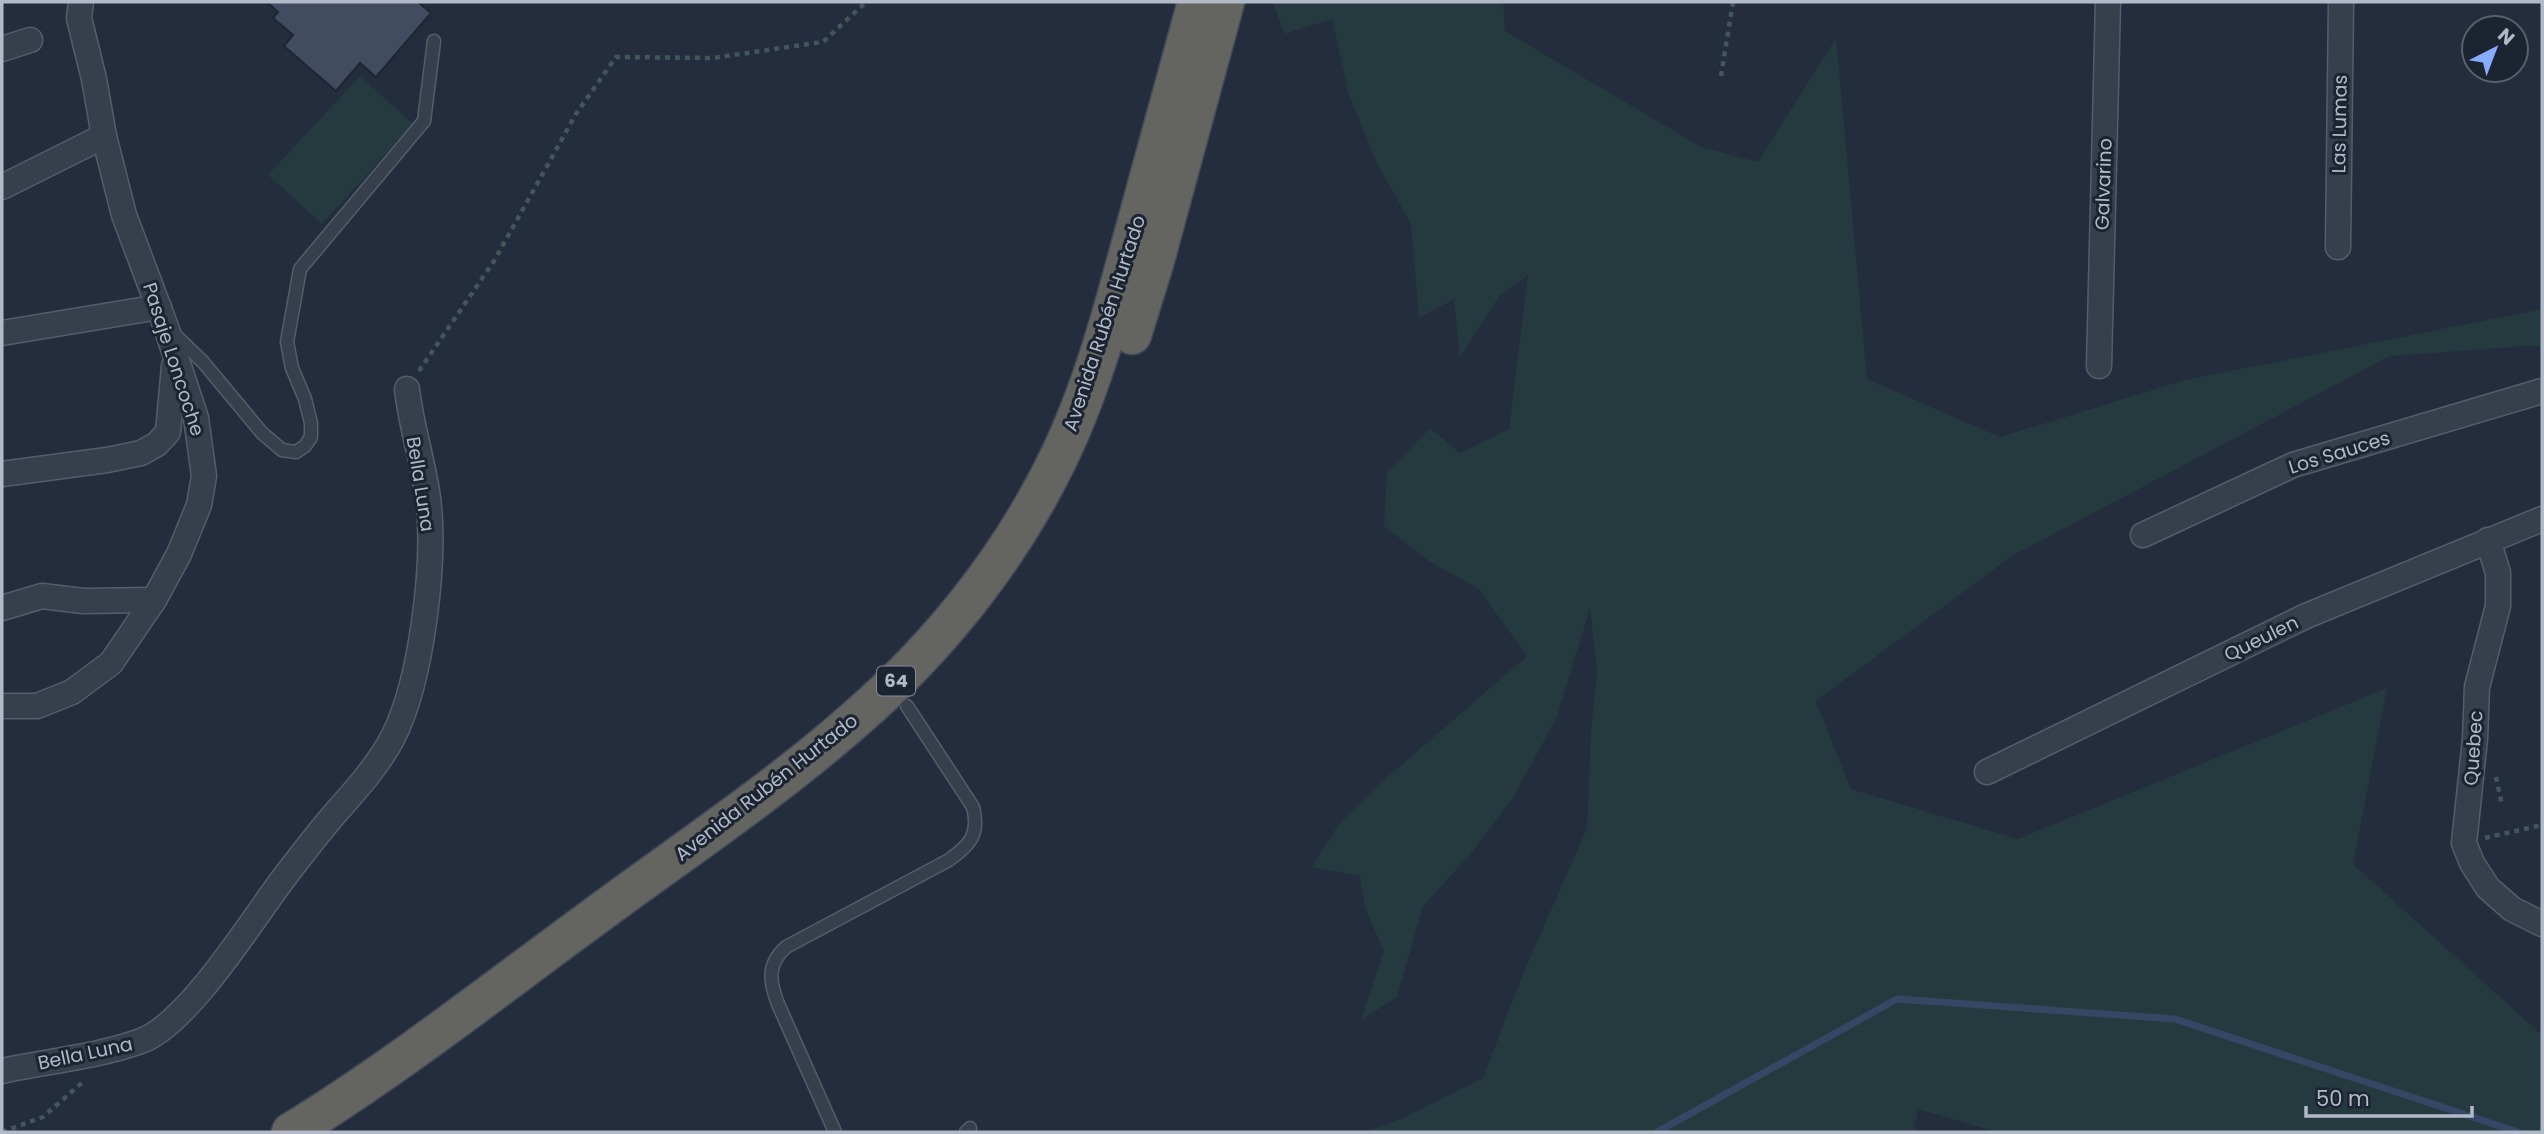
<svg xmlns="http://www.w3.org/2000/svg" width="2544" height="1134" viewBox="0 0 2544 1134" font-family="Poppins,sans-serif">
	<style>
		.green { fill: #253a3e }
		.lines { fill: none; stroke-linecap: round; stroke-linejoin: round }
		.stream { stroke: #364765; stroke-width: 7 }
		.building { fill: #424c60; stroke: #1e2634; stroke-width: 2 }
		.service-casing { stroke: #555d6b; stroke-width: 15 }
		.minor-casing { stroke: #555d6b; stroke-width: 27 }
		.trunk-casing { stroke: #424a58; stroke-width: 41 }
		.path { stroke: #43575b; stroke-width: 4.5; stroke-dasharray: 5 5; stroke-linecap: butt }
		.service { stroke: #373f4d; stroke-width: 12 }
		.minor { stroke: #373f4d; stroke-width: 24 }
		.trunk { stroke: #646460; stroke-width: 38 }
		.labels { text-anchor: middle; stroke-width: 6; stroke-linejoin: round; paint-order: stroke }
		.shield { fill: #1c2432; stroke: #858d9c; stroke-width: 2 }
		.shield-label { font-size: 18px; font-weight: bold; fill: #b2bac9 }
		.street-label { font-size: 19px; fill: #b2bac9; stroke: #1c2432 }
	</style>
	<rect width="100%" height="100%" fill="#232d3d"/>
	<g class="green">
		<polygon points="1273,2 1503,2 1505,31 1701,147 1758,162 1836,38 1867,379 2000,437 2185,380 2542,309 2542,345 2390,356 2012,556 1816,701 1851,789 2018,839 2387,688 2353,864 2542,1035 2542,1132 1996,1132 1918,1109 1913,1132 1365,1132 1401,1119 1483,1078 1525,969 1587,828 1591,732 1597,670 1590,608 1557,717 1513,798 1473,851 1423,906 1397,997 1361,1020 1384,951 1365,908 1360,876 1312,867 1338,825 1383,781 1527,656 1478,588 1430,562 1384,526 1387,473 1430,428 1460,453 1509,429 1528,275 1500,295 1460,357 1454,299 1419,318 1411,224 1377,163 1349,95 1332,19 1284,34"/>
		<polygon points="360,76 413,124 322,224 268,175"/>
	</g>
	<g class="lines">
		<polyline class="stream" points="1657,1132 1897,999 2175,1019 2518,1132"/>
	</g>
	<polygon class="building" points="267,2 418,2 431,13 376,77 360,63 336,91 284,46 293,35 273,18 278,12"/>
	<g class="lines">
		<defs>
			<g id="service">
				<polyline points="174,334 203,362 262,433 282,450 296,452 305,446 311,437 311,423 305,399 292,368 287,342 300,269 424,121 434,41"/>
				<path d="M 835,1132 L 778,1004 C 769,981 767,964 786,947 L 949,860 C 970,845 980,834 973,807 L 907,706"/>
				<polyline points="966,1132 970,1128"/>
			</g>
			<g id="minor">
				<polyline points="2,49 30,40"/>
				<polyline points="2,187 104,136"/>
				<polyline points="2338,247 2341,2"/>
				<polyline points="2,333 159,307"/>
				<polyline points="2099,366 2108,2"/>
				<polyline points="2,474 107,460 141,453 157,444 168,432 174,366"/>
				<polyline points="2143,535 2293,465 2542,391"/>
				<polyline points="2488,540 2498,573 2498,606 2477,687 2475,739 2464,843 2472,863 2488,888 2512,909 2542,924"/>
				<polyline points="2,608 42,596 83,601 154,600"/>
				<polyline points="2,706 37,706 72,692 111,663 154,600 179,554 199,505 204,476 196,418 166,327 124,215 104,136 94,79 79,18 81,2"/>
				<polyline points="1987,772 2306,616 2542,519"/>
				<path d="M 2,1071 C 48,1061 96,1057 141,1041 C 188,1024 252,920 283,879 C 299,858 315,837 332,817 C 354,792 378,766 393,737 C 422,680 436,561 428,498 C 423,461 411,426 407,389"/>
			</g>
			<g id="trunk">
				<polyline points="1132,335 1154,264 1225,2"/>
				<path d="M 291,1132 C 397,1067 494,990 594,917 C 683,851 777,789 860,715 C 939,646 1008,560 1055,465 C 1091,393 1112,314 1133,236 C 1154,158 1176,80 1197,2"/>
			</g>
		</defs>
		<use href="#service" class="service-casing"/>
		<use href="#minor" class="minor-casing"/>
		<use href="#trunk" class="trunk-casing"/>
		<g class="path">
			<polyline points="1721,76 1733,2"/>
			<polyline points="419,371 494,261 576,114 616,57 713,58 823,42 866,2"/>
			<polyline points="2496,777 2502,805"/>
			<polyline points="2485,838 2542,825"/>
			<polyline points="2,1132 43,1117 85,1080"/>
		</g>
		<use href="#service" class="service"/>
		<use href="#minor" class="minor"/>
		<use href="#trunk" class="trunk"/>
	</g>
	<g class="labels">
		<rect class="shield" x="877" y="666.5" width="38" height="29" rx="5"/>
		<g class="shield-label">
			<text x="896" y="687">64</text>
		</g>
		<g class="street-label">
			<text transform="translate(2339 124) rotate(-89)" y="7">Las Lumas</text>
			<text transform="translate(2103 184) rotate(-88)" y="7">Galvarino</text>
			<text transform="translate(1104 323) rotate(-72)" y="7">Avenida Rubén Hurtado</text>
			<text transform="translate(174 359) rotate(72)" y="7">Pasaje Loncoche</text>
			<text transform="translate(2339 452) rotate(-17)" y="7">Los Sauces</text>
			<text transform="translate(421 484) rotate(81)" y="7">Bella Luna</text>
			<text transform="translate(2261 638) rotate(-26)" y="7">Queulen</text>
			<text transform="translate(2473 748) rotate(-86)" y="7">Quebec</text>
			<text transform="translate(766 787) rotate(-38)" y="7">Avenida Rubén Hurtado</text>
			<text transform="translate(85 1053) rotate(-12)" y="7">Bella Luna</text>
		</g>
	</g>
	<rect width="2544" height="1134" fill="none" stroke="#b2bac9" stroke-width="7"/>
	<g transform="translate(2495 49) rotate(42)"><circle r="33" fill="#1c2432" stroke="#58606e" stroke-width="2"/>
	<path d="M0-5L12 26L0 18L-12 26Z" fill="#86acfb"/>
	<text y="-10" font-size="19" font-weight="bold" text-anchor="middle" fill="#b2bac9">N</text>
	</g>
	<path d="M2306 1106v10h166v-10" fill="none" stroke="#b2bac9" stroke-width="3.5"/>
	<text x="2316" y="1106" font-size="21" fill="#b2bac9" stroke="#1c2432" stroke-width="5" paint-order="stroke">50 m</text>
</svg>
